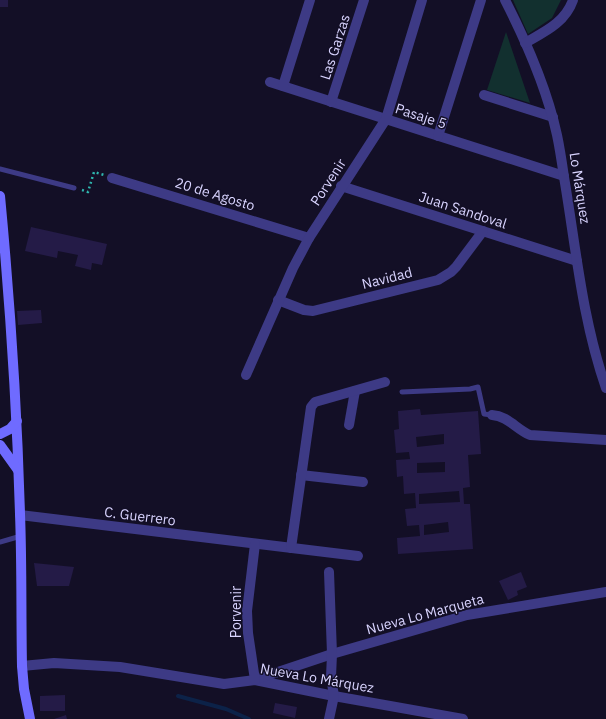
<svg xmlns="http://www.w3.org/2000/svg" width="606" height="719" viewBox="0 0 606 719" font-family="'IBM Plex Sans',sans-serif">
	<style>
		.green { fill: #12302f }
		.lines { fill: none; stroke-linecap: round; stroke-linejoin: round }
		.stream { stroke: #0c2248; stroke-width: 4 }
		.building { fill: #241b47; fill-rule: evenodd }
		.path { stroke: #2fb8b0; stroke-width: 2.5; stroke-dasharray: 2 3; stroke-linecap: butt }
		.service { stroke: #3d3a85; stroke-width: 5 }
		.minor { stroke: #3d3a85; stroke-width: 10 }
		.tertiary { stroke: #3d3a85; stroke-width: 10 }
		.secondary { stroke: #6f6bff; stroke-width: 10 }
		.labels { text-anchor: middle; stroke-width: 3; stroke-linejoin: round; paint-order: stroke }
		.street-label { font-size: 14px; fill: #d9d4ff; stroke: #130f26 }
	</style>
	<rect width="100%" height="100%" fill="#130f26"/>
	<g class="green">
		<polygon points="513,0 561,0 552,18 528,34"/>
		<polygon points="506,32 530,103 487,90"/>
	</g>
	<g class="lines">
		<polyline class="stream" points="178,696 226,709 249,719"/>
	</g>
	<g class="building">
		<rect x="0" y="0" width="8" height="7"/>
		<polygon points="31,227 107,244 102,265 92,263 91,270 75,266 78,255 58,251 57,258 25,251"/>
		<polygon points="41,310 42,323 18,325 17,311"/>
		<path d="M 420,409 L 421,415 L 478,411 L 481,454 L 468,455 L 470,487 L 463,488 L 464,504 L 470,504 L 473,549 L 398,554 L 397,538 L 420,536 L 419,525 L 407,526 L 405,509 L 416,508 L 415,493 L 404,494 L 403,476 L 397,477 L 396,460 L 410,459 L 409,452 L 396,453 L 394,430 L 399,429 L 398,411 ZM 444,434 L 444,444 L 417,447 L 416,437 ZM 445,462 L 445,472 L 417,473 L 417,463 ZM 459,491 L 460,502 L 419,504 L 419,494 ZM 448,522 L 449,532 L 424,535 L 424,525 Z"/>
		<polygon points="34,563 74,567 69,586 37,586"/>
		<polygon points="521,572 527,587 517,591 518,595 508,600 499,581"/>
		<polygon points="65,695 65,711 40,711 40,696"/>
		<polygon points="275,703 297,707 295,718 273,713"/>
		<polygon points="66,715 67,719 54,719"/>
	</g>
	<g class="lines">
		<polyline class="path" points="82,190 88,192 94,172 104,175"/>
		<g class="service">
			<polyline points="0,169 74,188"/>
			<polyline points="402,392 470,389 478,387 484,414 492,415"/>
			<polyline points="0,542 21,536"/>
		</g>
		<g class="minor">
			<polyline points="270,82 564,176"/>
			<polyline points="283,86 310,0"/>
			<polyline points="484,95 553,117"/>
			<polyline points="331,102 364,0"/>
			<polyline points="438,136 481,0"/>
			<polyline points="112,178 309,238"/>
			<polyline points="341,186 577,261"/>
			<polyline points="278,300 304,310 313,311 438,280 451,272 456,267 483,231"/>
			<polyline points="246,375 293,268 309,238 386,119 422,0"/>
			<path d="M 492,415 C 508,416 516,429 530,435 L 606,440"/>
			<polyline points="349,425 355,391"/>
			<polyline points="301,475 363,482"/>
			<polyline points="20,515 358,556"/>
			<polyline points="291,548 311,407 315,402 385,382"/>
			<polyline points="22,666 54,663 120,667 224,684 255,680 334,696 463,719"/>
			<polyline points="257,679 332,654 467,615 606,592"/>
			<polyline points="255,680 248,633 247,611 255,544"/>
			<polyline points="329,719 334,696 331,677 332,654 329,572"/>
		</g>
		<g class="tertiary">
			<path d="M 505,0 C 526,41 547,89 557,135 C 560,149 562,163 564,177 C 576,248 582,319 606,388"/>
			<path d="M 525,43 C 544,32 565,23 573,0"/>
		</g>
		<g class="secondary">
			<path d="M 0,196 C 10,302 17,408 20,514 C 22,565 21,616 22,666 L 24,689 L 30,719"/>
			<polyline points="0,434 10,429 17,421"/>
			<polyline points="0,445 18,470"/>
		</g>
	</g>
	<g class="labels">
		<g class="street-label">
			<text transform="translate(335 47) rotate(-72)" y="5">Las Garzas</text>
			<text transform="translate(421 116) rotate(18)" y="5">Pasaje 5</text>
			<text transform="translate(328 182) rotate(-57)" y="5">Porvenir</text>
			<text transform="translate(580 188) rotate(81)" y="5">Lo Márquez</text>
			<text transform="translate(215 194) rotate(17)" y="5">20 de Agosto</text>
			<text transform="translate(463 210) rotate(18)" y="5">Juan Sandoval</text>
			<text transform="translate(387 278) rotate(-14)" y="5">Navidad</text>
			<text transform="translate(140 516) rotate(7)" y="5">C. Guerrero</text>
			<text transform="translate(236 612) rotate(-90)" y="5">Porvenir</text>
			<text transform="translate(425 614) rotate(-15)" y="5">Nueva Lo Marqueta</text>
			<text transform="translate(317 678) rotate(10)" y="5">Nueva Lo Márquez</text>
		</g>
	</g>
</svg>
